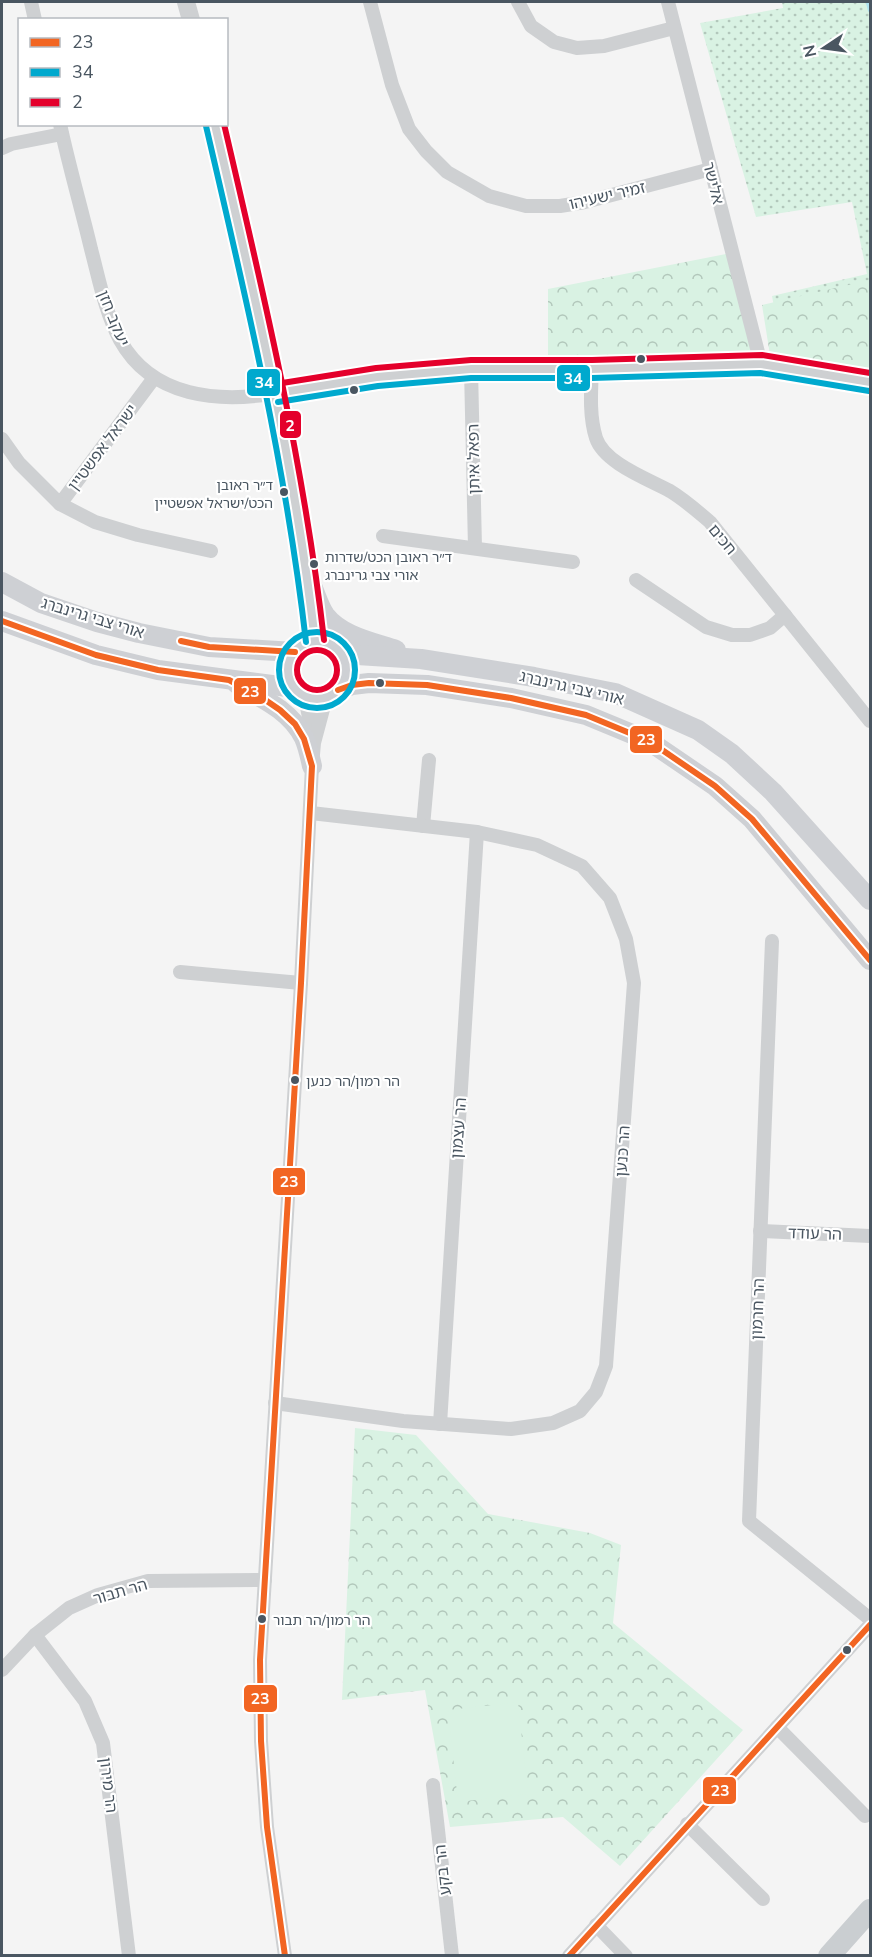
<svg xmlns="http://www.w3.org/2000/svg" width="872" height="1957" viewBox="0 0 872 1957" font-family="'Nunito Sans','Noto Sans Hebrew',sans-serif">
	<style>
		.grass { fill: url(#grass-dots) }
		.park { fill: url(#park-crowns) }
		.pitch { fill: #d9f2e3 }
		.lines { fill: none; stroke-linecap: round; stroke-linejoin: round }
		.stream { stroke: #aee2f0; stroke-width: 4.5 }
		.minor { stroke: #ced0d2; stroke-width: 14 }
		.tertiary { stroke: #ced0d2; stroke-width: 18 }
		.secondary { stroke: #ced0d4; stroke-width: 20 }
		.primary { stroke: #caced1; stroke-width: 22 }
		.bus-1-casing { stroke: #fff; stroke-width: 10 }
		.bus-2-casing { stroke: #fff; stroke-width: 10 }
		.bus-3-casing { stroke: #fff; stroke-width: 10 }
		.bus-1 { stroke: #f26522; stroke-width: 6 }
		.bus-2 { stroke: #00a9ce; stroke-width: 6 }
		.bus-3 { stroke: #e4002b; stroke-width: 6 }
		.bus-dot { fill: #4a5661; stroke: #fff; stroke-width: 2 }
		.labels { text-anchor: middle; stroke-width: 4.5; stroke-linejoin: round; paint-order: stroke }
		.bus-label { font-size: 14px; fill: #4a5661; stroke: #fff; text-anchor: start }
		.street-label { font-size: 16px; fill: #4a5661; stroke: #fff }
		.line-badge { stroke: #fff; stroke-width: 2 }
		.badge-label { font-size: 16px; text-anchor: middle; font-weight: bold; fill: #fff }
	</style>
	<defs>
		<pattern id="grass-dots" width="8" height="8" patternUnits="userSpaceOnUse" patternTransform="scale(1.5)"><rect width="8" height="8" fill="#d9f2e3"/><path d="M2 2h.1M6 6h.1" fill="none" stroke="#b2c7bb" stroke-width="1.8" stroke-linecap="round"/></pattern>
		<pattern id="park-crowns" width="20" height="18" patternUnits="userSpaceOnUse" patternTransform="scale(1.5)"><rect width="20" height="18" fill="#d9f2e3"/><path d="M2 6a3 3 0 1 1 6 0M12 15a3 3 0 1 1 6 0" fill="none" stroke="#b2c7bb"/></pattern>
	</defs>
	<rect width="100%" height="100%" fill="#f4f4f4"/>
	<polygon class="grass" points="782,2 870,2 870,363 783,356 772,296 867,274 852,202 756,217 700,23 783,8"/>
	<g class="park">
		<polygon points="731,253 752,357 548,360 548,289"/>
		<polygon points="870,280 870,376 770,355 762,305"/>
		<polygon points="355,1428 416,1435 488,1514 590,1533 621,1545 613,1623 743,1730 620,1866 563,1817 450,1827 425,1690 342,1700"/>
	</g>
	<polygon class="pitch" points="518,1702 528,1794 458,1802 448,1710"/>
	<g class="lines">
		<polyline class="stream" points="868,2 870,10"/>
		<g class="minor">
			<polyline points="31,2 35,20"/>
			<polyline points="370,2 392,85 409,129 426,151 447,172 489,196 526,206 560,206 585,202 711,169"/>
			<polyline points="518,2 531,26 554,42 577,48 604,46 674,28"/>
			<polyline points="668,2 761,364"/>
			<path d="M 60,124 C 69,166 81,207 91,249 C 99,279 105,312 120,340 C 152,398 219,403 277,393"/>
			<polyline points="2,148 11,144 62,134"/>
			<polyline points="471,369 475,548"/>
			<path d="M 592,369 C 591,391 589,416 596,438 C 604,463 648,479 670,491 C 685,500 697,511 710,522 L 870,721"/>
			<polyline points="2,439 19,463 60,504 154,378"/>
			<polyline points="60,504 95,522 138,535 211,551"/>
			<polyline points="383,536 573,562"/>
			<polyline points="636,580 706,627 732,635 750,635 770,628 785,615"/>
			<polyline points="305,697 313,738"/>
			<polyline points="423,826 429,760"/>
			<polyline points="772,941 749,1521 870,1619"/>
			<polyline points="180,972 301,983"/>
			<polyline points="760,1231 870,1236"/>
			<polyline points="275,1403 403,1421 511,1429 553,1423 580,1411 596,1392 606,1366 634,983 626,939 610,898 582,866 537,845 477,832 311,813"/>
			<polyline points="440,1424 477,832"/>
			<polyline points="35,1635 85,1701 103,1743 129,1956"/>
			<polyline points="2,1670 35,1635 69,1608 98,1595 148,1581 265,1580"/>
			<polyline points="777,1727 865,1816"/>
			<polyline points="433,1785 452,1956"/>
			<polyline points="687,1824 763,1899"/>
			<polyline points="596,1925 626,1956"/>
			<polyline points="285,1956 267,1827 261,1741 260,1660 301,983 312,766 314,743 326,698"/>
			<polyline points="569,1956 870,1625"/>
		</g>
		<g class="tertiary">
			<polyline points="186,2 191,20"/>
			<path d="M 215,124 C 255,296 298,466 315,641"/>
			<polyline points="277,393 377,377 471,369 592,369 761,364 870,382"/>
		</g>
		<g class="secondary">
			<path d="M 308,577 C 314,588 318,605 325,615 C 341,636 372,642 396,650"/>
			<polyline points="2,582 41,603 97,622 139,633 209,647 295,652"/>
			<polyline points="2,621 96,655 158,670 295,688"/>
			<circle cx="317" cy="670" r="29"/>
			<polyline points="341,654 421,659 534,677 615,693 698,730 732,754 773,792 870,900"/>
			<path d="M 237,684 C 262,698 291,711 304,738 C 308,747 310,757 312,766"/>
			<polyline points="338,690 352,685 369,683 427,685 511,698 586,715 649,741 715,786 752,819 870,960"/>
		</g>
		<polyline class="primary" points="829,1956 870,1910"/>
		<defs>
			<g id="bus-1">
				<polyline points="2,621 96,655 158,670 229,680 261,697 280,710 295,724 304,739 312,766 301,983 260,1660 261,1741 267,1827 285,1956"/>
				<polyline points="181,641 209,647 295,652"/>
				<polyline points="338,690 352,685 369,683 427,685 511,698 586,715 649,741 715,786 752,819 870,960"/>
				<polyline points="569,1956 870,1625"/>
			</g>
			<g id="bus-2">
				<path d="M 206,126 C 246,297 286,467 306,642"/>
				<polyline points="278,402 378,386 471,378 592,378 760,373 869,391"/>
				<circle cx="317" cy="670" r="38"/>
			</g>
			<g id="bus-3">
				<path d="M 224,124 C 264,295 304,465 324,640"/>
				<polyline points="276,384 376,368 471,360 592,360 762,355 870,373"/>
				<circle cx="317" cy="670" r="20"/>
			</g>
		</defs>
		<use href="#bus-1" class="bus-1-casing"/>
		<use href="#bus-2" class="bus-2-casing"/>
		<use href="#bus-3" class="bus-3-casing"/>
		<use href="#bus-1" class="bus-1"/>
		<use href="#bus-2" class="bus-2"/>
		<use href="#bus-3" class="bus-3"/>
	</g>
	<g class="bus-dot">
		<circle cx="641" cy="359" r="5"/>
		<circle cx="354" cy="390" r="5"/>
		<circle cx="284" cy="492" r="5"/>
		<circle cx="314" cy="564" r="5"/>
		<circle cx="380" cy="683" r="5"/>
		<circle cx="295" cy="1080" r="5"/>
		<circle cx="262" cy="1619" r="5"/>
		<circle cx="847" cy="1650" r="5"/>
	</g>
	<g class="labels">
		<g class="bus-label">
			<text x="273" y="490" text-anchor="end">ד״ר ראובן<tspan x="273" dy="18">הכט/ישראל אפשטיין</tspan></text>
			<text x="325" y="562">ד״ר ראובן הכט/שדרות<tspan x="325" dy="18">אורי צבי גרינברג</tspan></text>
			<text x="306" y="1086">הר רמון/הר כנען</text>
			<text x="273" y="1625">הר רמון/הר תבור</text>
		</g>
		<g class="street-label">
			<text transform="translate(714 183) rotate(76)" y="6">אלישר</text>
			<text transform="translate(607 195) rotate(-13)" y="6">זמיר ישעיהו</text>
			<text transform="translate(114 318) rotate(68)" y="6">יעקב חזן</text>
			<text transform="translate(102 447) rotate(-53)" y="6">ישראל אפשטיין</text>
			<text transform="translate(473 459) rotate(-91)" y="6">רפאל איתן</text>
			<text transform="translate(723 539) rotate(50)" y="6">חכים</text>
			<text transform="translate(93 617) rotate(17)" y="6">אורי צבי גרינברג</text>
			<text transform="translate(572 687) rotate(13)" y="6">אורי צבי גרינברג</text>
			<text transform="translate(458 1128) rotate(-86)" y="6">הר עצמון</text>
			<text transform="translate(622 1151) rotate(-86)" y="6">הר כנען</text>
			<text transform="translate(815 1233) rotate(2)" y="6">הר עודד</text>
			<text transform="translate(757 1309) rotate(-88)" y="6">הר חרמון</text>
			<text transform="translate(120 1591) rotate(-16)" y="6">הר תבור</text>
			<text transform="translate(109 1785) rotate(83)" y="6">הר מירון</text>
			<text transform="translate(442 1870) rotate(-96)" y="6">הר בקע</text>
		</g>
	</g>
	<g class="line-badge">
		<rect x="556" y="364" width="35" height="28" rx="6" fill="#00a9ce"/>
		<rect x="246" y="368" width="35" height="29" rx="6" fill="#00a9ce"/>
		<rect x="279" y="410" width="23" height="29" rx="6" fill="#e4002b"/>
		<rect x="233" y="677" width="34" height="28" rx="6" fill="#f26522"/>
		<rect x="629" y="725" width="34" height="29" rx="6" fill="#f26522"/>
		<rect x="272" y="1167" width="34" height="29" rx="6" fill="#f26522"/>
		<rect x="243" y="1684" width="35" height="29" rx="6" fill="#f26522"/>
		<rect x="702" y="1776" width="35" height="29" rx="6" fill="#f26522"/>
	</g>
	<g class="badge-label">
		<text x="573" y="384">34</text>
		<text x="264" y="388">34</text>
		<text x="290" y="431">2</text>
		<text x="250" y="697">23</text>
		<text x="646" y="745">23</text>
		<text x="289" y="1187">23</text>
		<text x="260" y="1704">23</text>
		<text x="720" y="1796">23</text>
	</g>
	<rect width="872" height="1957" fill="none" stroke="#4a5661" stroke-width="6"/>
	<rect x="18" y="18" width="210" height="108" fill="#ffffff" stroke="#b7bbc0" stroke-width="1.5"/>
	<rect x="30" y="38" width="30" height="9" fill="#f26522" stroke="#b7bbc0" stroke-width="1.5"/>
	<text x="72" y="48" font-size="18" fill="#4a5661">23</text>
	<rect x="30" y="68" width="30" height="9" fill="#00a9ce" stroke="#b7bbc0" stroke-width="1.5"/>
	<text x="72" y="78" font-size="18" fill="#4a5661">34</text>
	<rect x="30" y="98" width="30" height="9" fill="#e4002b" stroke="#b7bbc0" stroke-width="1.5"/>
	<text x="72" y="108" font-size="18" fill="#4a5661">2</text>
	<g transform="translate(824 48) rotate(257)" stroke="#ffffff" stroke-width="4.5" paint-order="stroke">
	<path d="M0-4.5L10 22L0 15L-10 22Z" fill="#4a5661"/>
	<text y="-9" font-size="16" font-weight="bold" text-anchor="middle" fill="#4a5661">N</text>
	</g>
</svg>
